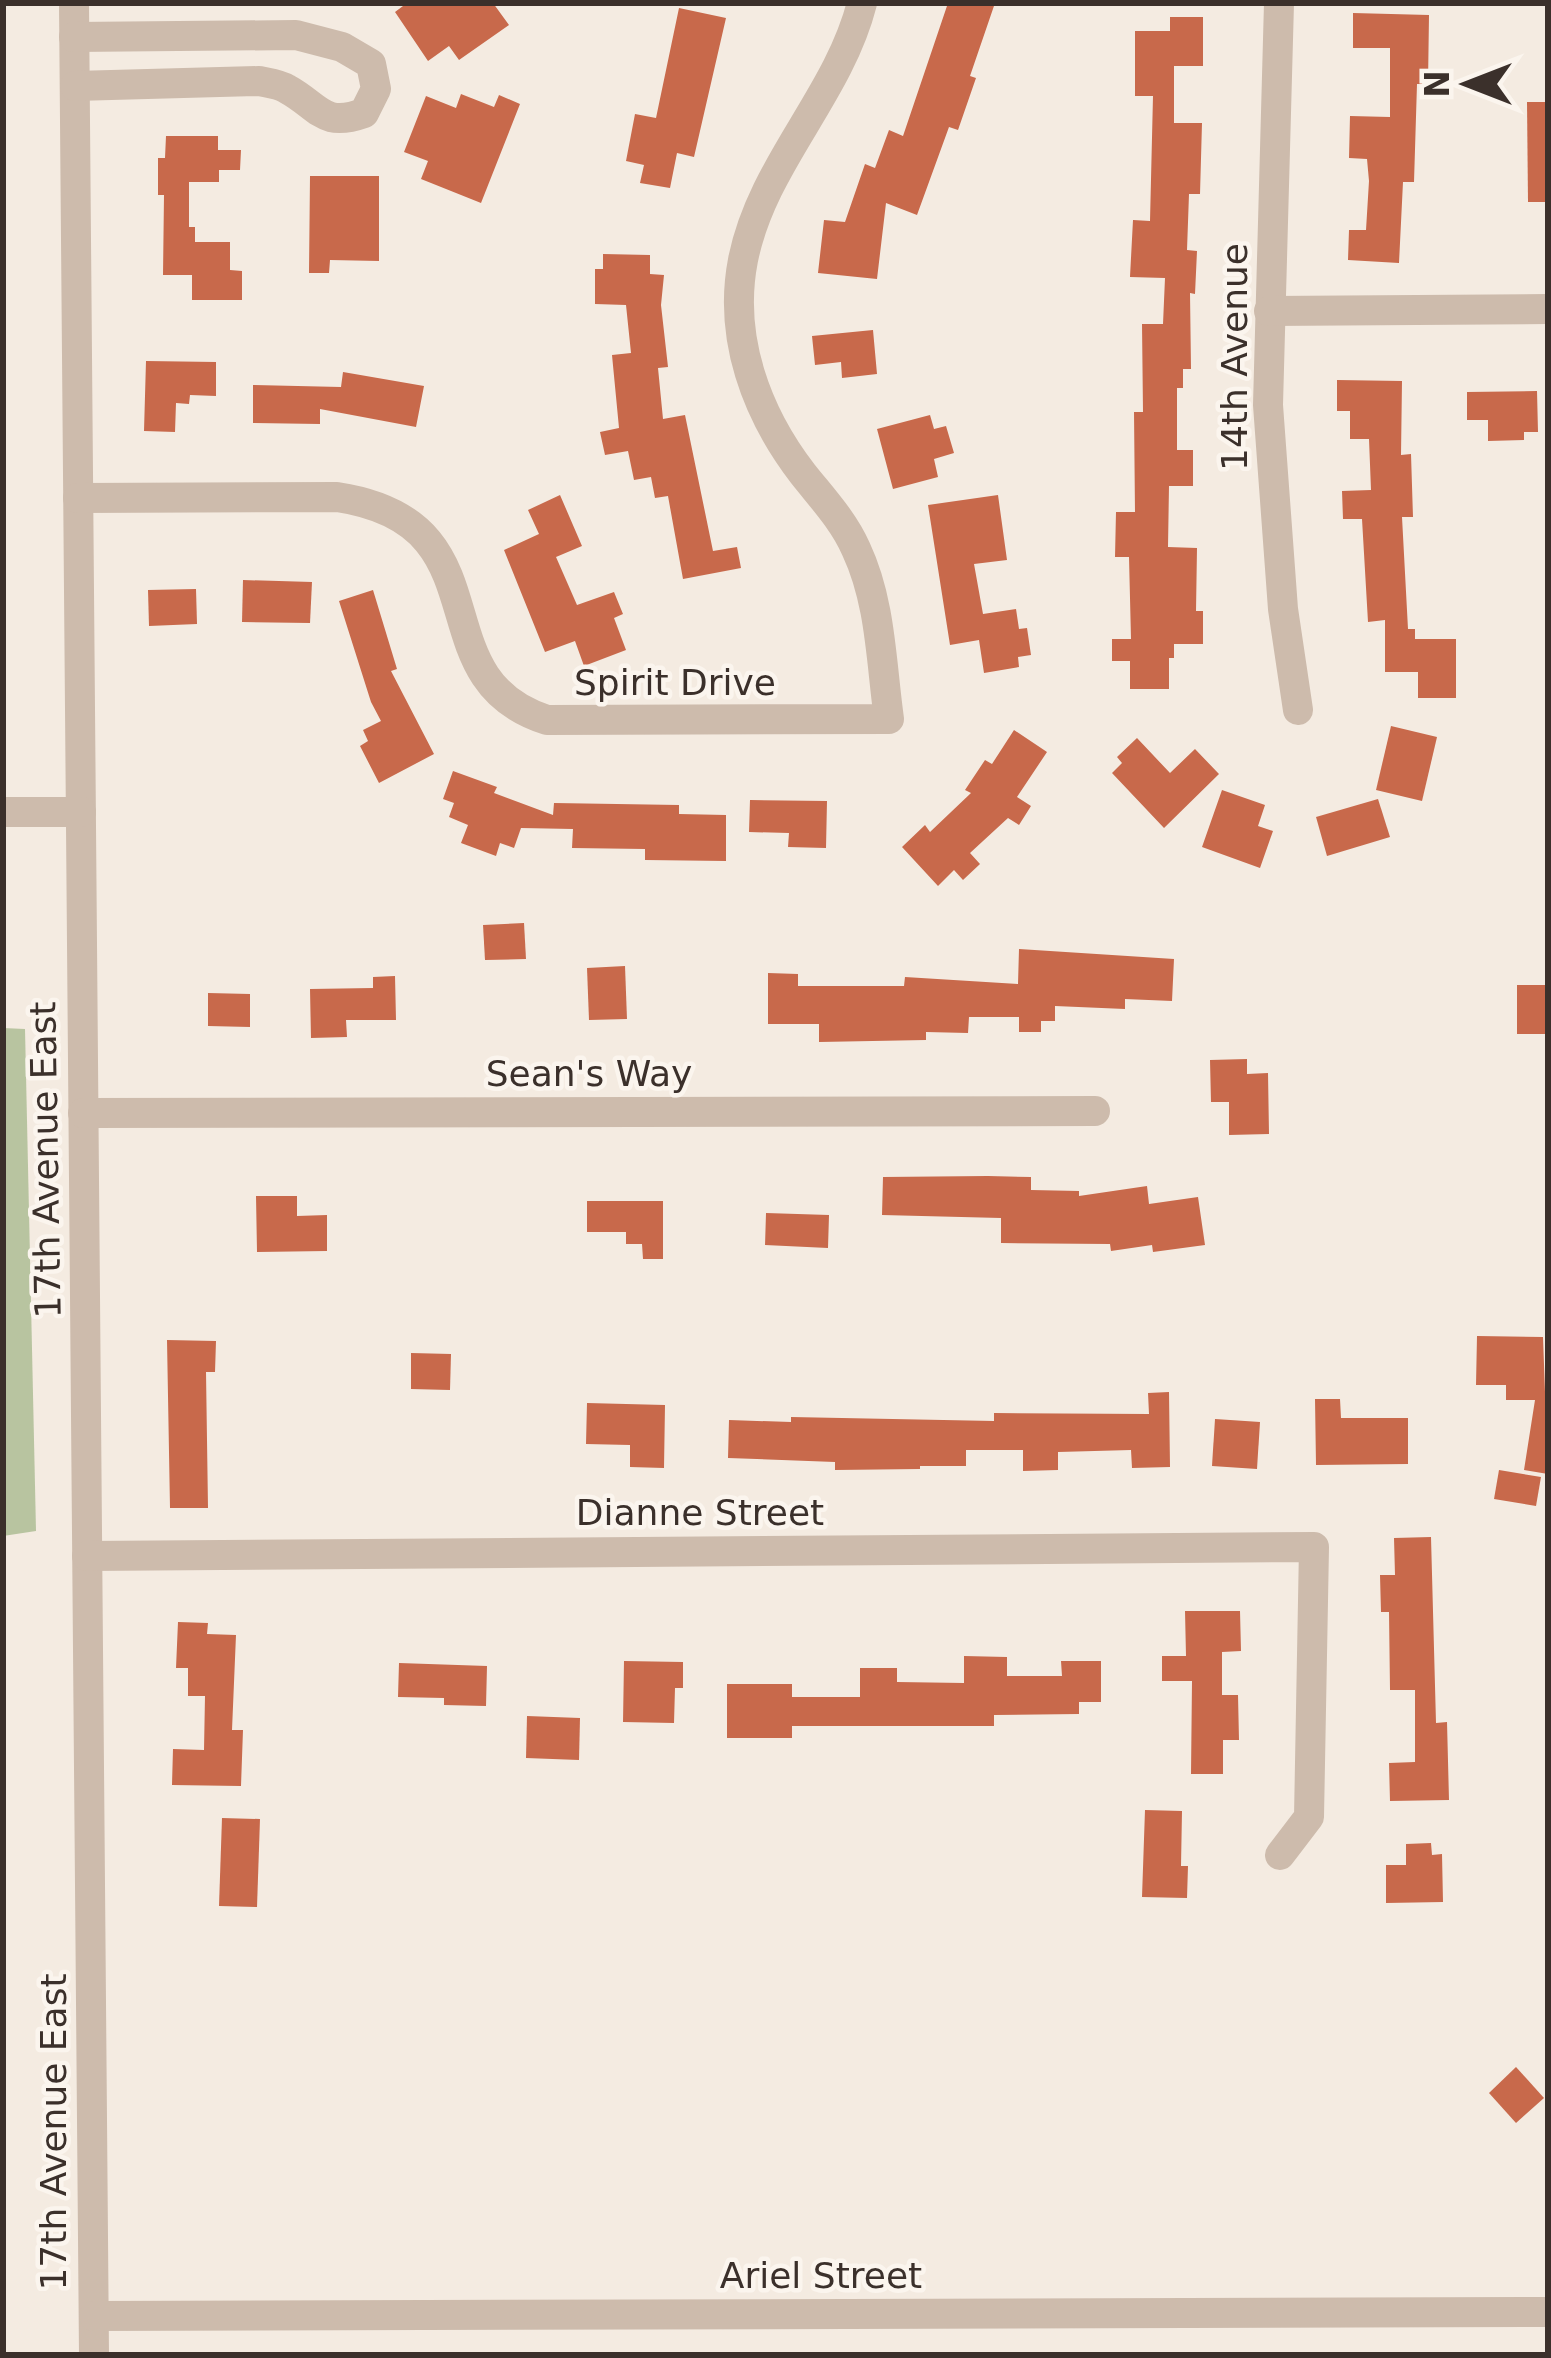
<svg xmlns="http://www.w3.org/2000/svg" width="1551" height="2358" viewBox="0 0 1551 2358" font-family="'DejaVu Sans',sans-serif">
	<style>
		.green { fill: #b8c4a0 }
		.building { fill: #c8694b }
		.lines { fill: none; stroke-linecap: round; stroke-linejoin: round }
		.minor { stroke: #cdbbac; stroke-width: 30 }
		.labels { text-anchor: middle; stroke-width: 9; stroke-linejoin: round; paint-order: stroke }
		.street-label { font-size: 36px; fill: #3b302b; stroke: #fbf5ee }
	</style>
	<rect width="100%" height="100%" fill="#f4ebe1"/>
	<polygon class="green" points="3,1028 25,1029 36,1531 3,1536"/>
	<g class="building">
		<polygon points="407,3 493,3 509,25 459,60 449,46 428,61 395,12"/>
		<polygon points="948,3 995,3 970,76 976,78 958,130 949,127 917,215 886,203 877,279 818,273 824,220 845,222 865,164 875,168 889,130 903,136"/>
		<polygon points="679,8 726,18 694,157 677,153 670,188 640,183 644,165 626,161 635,114 656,118"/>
		<polygon points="1353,13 1429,15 1428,84 1417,84 1414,182 1403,182 1399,263 1348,260 1349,230 1366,230 1369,181 1367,159 1349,158 1350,116 1390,117 1390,48 1353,48"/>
		<polygon points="1170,17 1203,17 1203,66 1174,66 1174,123 1202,123 1200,194 1189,194 1187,250 1197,251 1195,294 1190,293 1191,369 1183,369 1183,388 1177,388 1177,450 1193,450 1193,486 1169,486 1168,547 1197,548 1196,611 1203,611 1203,644 1174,644 1174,658 1169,658 1169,689 1130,689 1130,661 1112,661 1112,639 1131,639 1129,557 1115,557 1116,512 1135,512 1134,412 1143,412 1142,324 1163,324 1165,278 1130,277 1133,220 1150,221 1153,96 1135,96 1135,31 1170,31"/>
		<polygon points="461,94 494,107 499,95 520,104 481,203 421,179 428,161 404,152 426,96 456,108"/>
		<polygon points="1527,102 1548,102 1548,202 1528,202"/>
		<polygon points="166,136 218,136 218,150 241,150 240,170 219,170 219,182 189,182 189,227 195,227 195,242 230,242 230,270 242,271 242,300 192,300 192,275 163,275 164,195 158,195 158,158 165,158"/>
		<polygon points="310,176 379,176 379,261 330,260 329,273 309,273"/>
		<polygon points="603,254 650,255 650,274 664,275 661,305 668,367 658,368 663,419 685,415 713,551 737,547 741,568 683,579 668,496 655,498 651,477 634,480 628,451 605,455 600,432 619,428 612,355 631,353 626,305 595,304 595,269 603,269"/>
		<polygon points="873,330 877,374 842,378 841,362 815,365 812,336"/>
		<polygon points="146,361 216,362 216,396 190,395 189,404 176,403 175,432 144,431"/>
		<polygon points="343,372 424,386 416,427 320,409 320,424 253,423 253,385 341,387"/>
		<polygon points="1337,380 1402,381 1401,455 1411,454 1413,517 1402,517 1408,629 1415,629 1415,639 1456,639 1456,698 1418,698 1418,672 1385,672 1385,620 1368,622 1362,519 1343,519 1342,491 1371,490 1369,439 1350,439 1350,411 1337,411"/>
		<polygon points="1537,391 1538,432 1524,432 1524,440 1488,441 1488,420 1467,420 1467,392"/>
		<polygon points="930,415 934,429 946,426 954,453 934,459 938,477 893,489 877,429"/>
		<polygon points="560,495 582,546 556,557 577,605 614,592 623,614 614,618 626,650 584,666 575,641 545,652 504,550 539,534 528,510"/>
		<polygon points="998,495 1007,560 974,564 983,614 1016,609 1019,629 1027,628 1031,655 1018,657 1019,667 984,673 979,640 950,645 928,505"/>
		<polygon points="243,580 312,582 310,623 242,622"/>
		<polygon points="196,589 197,624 149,626 148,590"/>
		<polygon points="373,590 397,669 391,671 434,754 379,783 360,746 368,741 363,730 381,721 371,702 339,601"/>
		<polygon points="1391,726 1437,737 1422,801 1376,790"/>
		<polygon points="1014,730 1047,752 1017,797 1031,806 1019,825 1008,818 970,853 980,864 963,880 954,870 938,886 902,847 925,825 930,832 971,793 965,790 985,760 992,764"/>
		<polygon points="1137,738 1170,773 1195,749 1219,774 1164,828 1112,773 1122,763 1117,757"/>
		<polygon points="453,771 497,787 494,793 553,815 554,803 679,805 679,814 726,815 726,861 645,860 645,849 572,848 573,829 521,828 514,848 500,843 496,856 461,843 468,825 449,817 454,803 443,799"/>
		<polygon points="1222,790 1265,805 1258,826 1273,831 1260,868 1202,847"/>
		<polygon points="1378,799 1390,837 1327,856 1316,817"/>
		<polygon points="750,800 827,801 826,848 788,847 789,833 749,832"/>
		<polygon points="524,923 526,959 485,960 483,925"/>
		<polygon points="1019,949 1174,959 1172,1001 1125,999 1125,1009 1055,1006 1055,1021 1041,1021 1041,1032 1019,1032 1019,1017 969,1017 968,1033 926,1032 926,1040 819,1042 819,1024 768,1024 768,973 798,974 798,986 904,986 905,977 1018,984"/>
		<polygon points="625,966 627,1019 589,1020 587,968"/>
		<polygon points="395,976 396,1020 346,1020 347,1037 311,1038 310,989 373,988 373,977"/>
		<rect x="1517" y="985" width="31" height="49"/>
		<polygon points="208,993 250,994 250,1027 208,1026"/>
		<polygon points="1247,1059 1247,1074 1268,1073 1269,1134 1229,1135 1229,1102 1211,1102 1210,1060"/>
		<polygon points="988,1176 1031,1177 1031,1190 1079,1191 1079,1196 1147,1186 1149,1204 1198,1197 1205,1245 1153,1252 1152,1245 1111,1251 1110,1244 1001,1243 1001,1218 882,1215 883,1177"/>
		<polygon points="256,1196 297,1196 297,1216 327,1215 327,1251 257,1252"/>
		<polygon points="587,1201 663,1201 663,1259 643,1259 642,1244 626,1244 626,1232 587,1232"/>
		<polygon points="766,1213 829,1215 828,1248 765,1245"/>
		<polygon points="1477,1336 1543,1337 1548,1474 1524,1470 1535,1400 1506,1400 1506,1385 1476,1385"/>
		<polygon points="167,1340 216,1341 215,1372 206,1372 208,1508 170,1508"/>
		<polygon points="411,1353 451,1354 450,1390 411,1389"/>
		<polygon points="1169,1392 1170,1467 1132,1468 1131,1450 1058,1452 1058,1470 1023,1471 1023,1450 966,1450 966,1466 920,1466 920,1469 835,1470 835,1462 728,1458 729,1420 791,1422 791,1417 994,1421 994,1413 1149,1414 1148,1393"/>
		<polygon points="1315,1399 1340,1399 1341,1418 1408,1418 1408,1464 1316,1465"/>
		<polygon points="587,1403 665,1405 664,1468 630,1467 630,1445 586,1444"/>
		<polygon points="1215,1419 1260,1422 1257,1469 1212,1466"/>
		<polygon points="1499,1470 1541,1477 1536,1506 1494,1499"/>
		<polygon points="1431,1537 1436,1723 1447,1722 1449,1800 1390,1801 1389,1763 1415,1762 1415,1690 1390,1690 1389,1612 1381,1612 1380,1575 1395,1575 1394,1538"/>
		<polygon points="1185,1611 1240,1611 1241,1651 1222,1652 1222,1695 1238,1695 1239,1740 1223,1740 1223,1774 1191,1774 1192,1681 1162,1681 1162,1656 1186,1656"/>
		<polygon points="178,1622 208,1623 207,1634 236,1635 232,1730 243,1730 241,1786 172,1785 173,1749 204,1750 205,1696 188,1696 188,1668 176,1668"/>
		<polygon points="964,1656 1007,1657 1007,1676 1062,1676 1061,1661 1101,1661 1101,1702 1079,1702 1079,1714 994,1715 994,1726 792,1726 792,1738 727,1738 727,1684 792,1684 792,1697 860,1697 860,1668 897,1668 897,1682 964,1683"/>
		<polygon points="624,1661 683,1662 683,1688 675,1688 674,1723 623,1722"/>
		<polygon points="399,1663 487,1666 486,1706 444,1705 444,1698 398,1697"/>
		<polygon points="527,1716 580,1718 579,1760 526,1758"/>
		<polygon points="1145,1810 1182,1811 1181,1866 1188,1866 1187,1898 1142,1897"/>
		<polygon points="222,1818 260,1819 257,1907 219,1906"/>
		<polygon points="1431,1843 1432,1855 1442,1854 1443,1902 1386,1903 1386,1865 1406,1865 1406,1844"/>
		<polygon points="1516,2067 1544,2098 1516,2123 1489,2093"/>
	</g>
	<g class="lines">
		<g class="minor">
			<polyline points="74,3 94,2355"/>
			<polyline points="1279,3 1268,405 1283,609 1298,710"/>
			<path d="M 74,37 L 296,35 L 342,47 L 371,64 L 376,89 L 364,113 C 322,128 320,107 287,89 C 279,84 268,83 259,81 L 75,86"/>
			<polyline points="1269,311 1548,309"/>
			<path d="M 78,498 L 337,497 C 510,523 414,678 547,720 L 889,719 C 881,662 881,602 856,549 C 843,520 822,498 803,474 C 756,413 728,337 743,260 C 762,164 838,97 862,3"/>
			<polyline points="3,812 81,812"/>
			<polyline points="83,1113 1095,1111"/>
			<polyline points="87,1556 1314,1547 1309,1817 1280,1855"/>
			<polyline points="94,2316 1548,2312"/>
		</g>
	</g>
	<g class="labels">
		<g class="street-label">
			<text transform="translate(1234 357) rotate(-90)" y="13">14th Avenue</text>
			<text x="675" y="695">Spirit Drive</text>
			<text x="589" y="1086">Sean's Way</text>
			<text transform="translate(45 1160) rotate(-91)" y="13">17th Avenue East</text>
			<text x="700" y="1525">Dianne Street</text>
			<text transform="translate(53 2132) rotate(-90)" y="13">17th Avenue East</text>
			<text x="821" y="2288">Ariel Street</text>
		</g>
	</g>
	<rect width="1551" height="2358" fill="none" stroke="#3b302b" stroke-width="12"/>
	<g transform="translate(1467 84) rotate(270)" stroke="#fbf5ee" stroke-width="9" paint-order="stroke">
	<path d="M0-9L21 45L0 30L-21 45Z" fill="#3b302b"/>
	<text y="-18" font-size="33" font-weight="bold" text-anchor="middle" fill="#3b302b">N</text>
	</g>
</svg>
